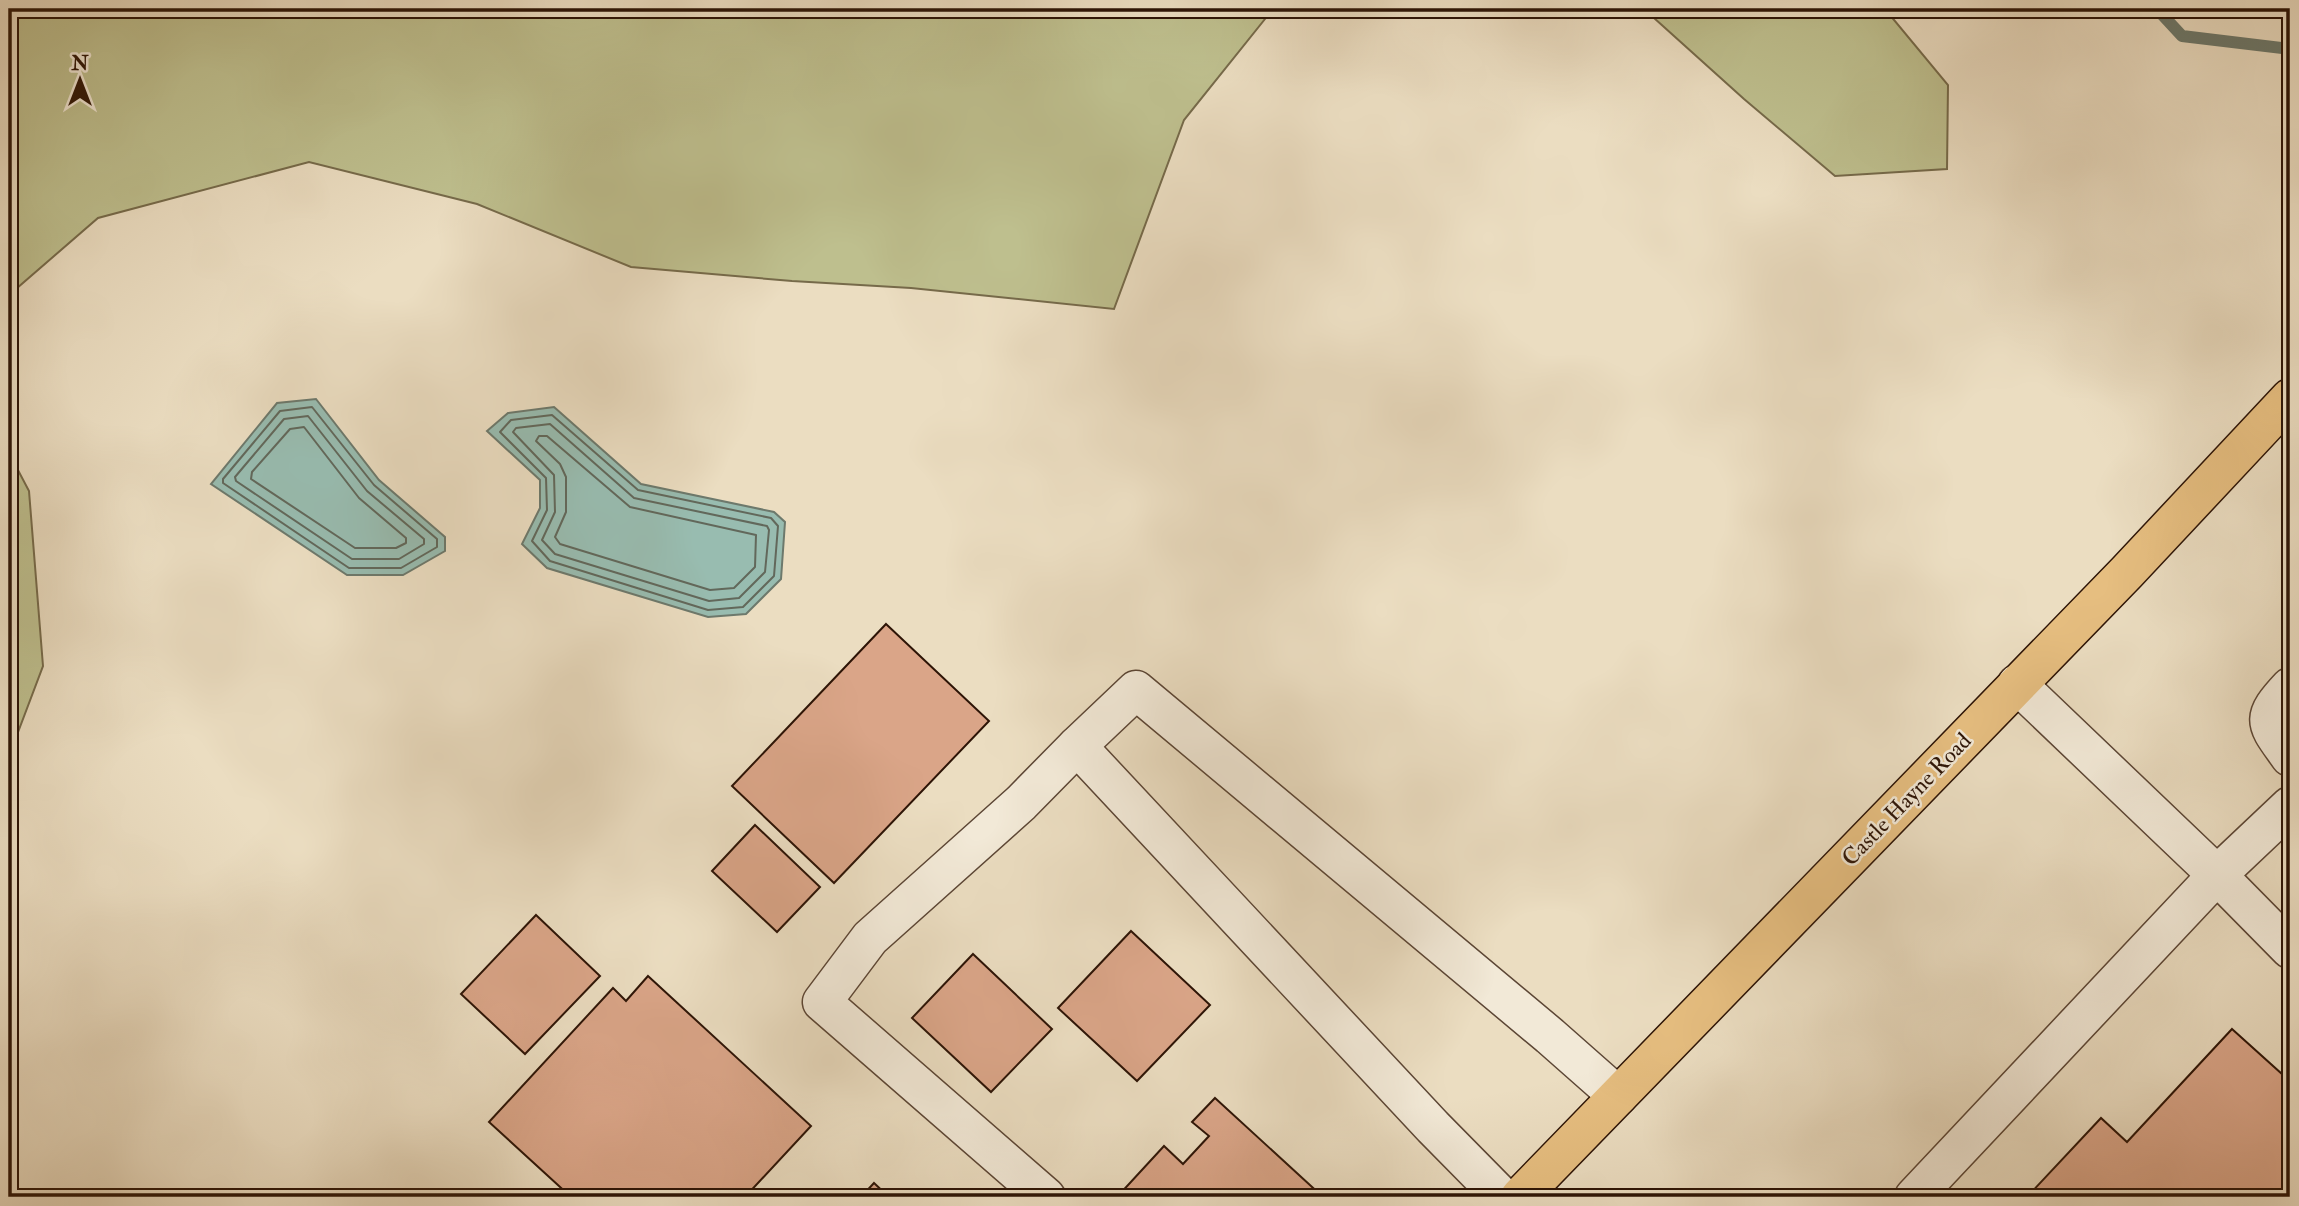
<svg xmlns="http://www.w3.org/2000/svg" width="2299" height="1206" viewBox="0 0 2299 1206" font-family="'IM FELL Double Pica',serif">
	<style>
		.green { fill: #bebf8e; stroke: #766a4a; stroke-width: 2 }
		.water { fill: #98bcb0; stroke: #6d796c; stroke-width: 2 }
		.lines { fill: none; stroke-linecap: round; stroke-linejoin: round }
		.shore { stroke: #62685b; stroke-width: 2 }
		.stream { stroke: #6d796c; stroke-width: 12 }
		.building { fill: #daa588; stroke: #2d1406; stroke-width: 2 }
		.minor-casing { stroke: #5c4635; stroke-width: 41 }
		.major-casing { stroke: #2d1406; stroke-width: 41 }
		.minor { stroke: #f2e9d7; stroke-width: 38 }
		.major { stroke: #e6be80; stroke-width: 38 }
		.labels { text-anchor: middle; stroke-width: 5; stroke-linejoin: round; paint-order: stroke }
		.street-label { font-size: 23px; fill: #2d1406; stroke: #f2e9d7 }
	</style>
	<rect width="100%" height="100%" fill="#ebddc1"/>
	<filter id="stains"><feTurbulence type="fractalNoise" baseFrequency=".00286" numOctaves="4"/><feColorMatrix values="0 0 0 0 .2 0 0 0 0 .09 0 0 0 0 .02 0 0 0 .5 -.17"/></filter>
	<radialGradient id="worn" r=".72"><stop offset=".6" stop-color="#630" stop-opacity="0"/><stop offset="1" stop-color="#630" stop-opacity=".3"/></radialGradient>
	<g class="green">
		<polygon points="9,9 1273,9 1184,120 1114,309 911,288 792,281 631,267 477,204 309,162 98,218 9,295"/>
		<polygon points="1644,9 1885,9 1948,85 1947,169 1835,176 1744,99"/>
		<polygon points="9,453 29,491 43,666 9,756"/>
	</g>
	<g class="water">
		<polygon points="316,399 379,480 445,537 445,551 403,575 347,575 211,484 277,403"/>
		<polygon points="554,407 641,484 774,512 785,522 781,579 746,614 708,617 547,568 522,544 540,508 540,480 487,431 508,413"/>
	</g>
	<g class="lines">
		<g class="shore">
			<polygon points="312,407 374,485 437,539 437,547 401,568 349,568 223,483 223,479 280,411"/>
			<polygon points="552,415 638,490 771,518 778,526 774,576 743,607 708,610 550,561 532,541 547,510 546,478 500,432 511,420"/>
			<polygon points="308,416 367,491 424,539 424,544 399,559 352,559 236,481 235,477 284,419"/>
			<polygon points="550,424 634,498 767,526 769,530 765,572 739,598 709,601 555,554 542,540 555,512 554,475 513,432 516,428"/>
			<polygon points="304,427 359,498 406,538 406,543 396,548 355,548 251,479 252,472 290,429"/>
			<polygon points="539,436 547,436 630,507 756,535 755,567 734,588 710,590 560,544 555,537 566,512 566,477 560,464 536,441"/>
		</g>
		<polyline class="stream" points="2157,9 2182,36 2290,49"/>
	</g>
	<g class="building">
		<polygon points="886,624 989,721 834,883 732,786"/>
		<polygon points="755,825 820,887 777,932 712,871"/>
		<polygon points="536,915 600,976 525,1054 461,994"/>
		<polygon points="1131,931 1210,1005 1137,1081 1058,1008"/>
		<polygon points="973,954 1052,1029 991,1092 912,1018"/>
		<polygon points="648,976 811,1126 745,1197 571,1197 489,1122 613,988 626,1001"/>
		<polygon points="2232,1029 2282,1074 2290,1065 2290,1197 2027,1197 2101,1118 2127,1142"/>
		<polygon points="1215,1098 1323,1197 1117,1197 1164,1146 1183,1164 1209,1136 1192,1122"/>
		<polygon points="874,1183 889,1197 861,1197"/>
	</g>
	<g class="lines">
		<defs>
			<g id="minor">
				<polyline points="2017,684 2217,875 2290,806"/>
				<path d="M 2290,687 C 2259,720 2266,723 2290,757"/>
				<polyline points="1077,746 1136,690 1550,1036 1618,1096"/>
				<polyline points="1046,1197 822,1002 870,938 1021,803 1077,746 1433,1127 1502,1197"/>
				<polyline points="1914,1197 2217,875 2290,949"/>
			</g>
			<polyline id="major" points="1520,1197 2127,572 2290,398"/>
		</defs>
		<use href="#minor" class="minor-casing"/>
		<use href="#major" class="major-casing"/>
		<use href="#minor" class="minor"/>
		<use href="#major" class="major"/>
	</g>
	<g class="labels">
		<g class="street-label">
			<text transform="translate(1906 799) rotate(-46)" y="8">Castle Hayne Road</text>
		</g>
	</g>
	<rect width="2299" height="1206" fill="none" stroke="#ebddc1" stroke-width="35"/>
	<rect x="10" y="10" width="2278" height="1185" fill="none" stroke="#2d1406" stroke-width="3.5"/>
	<rect x="18" y="18" width="2264" height="1171" fill="none" stroke="#2d1406" stroke-width="2"/>
	<g transform="translate(80 80)" stroke="#f2e9d7" stroke-width="5" paint-order="stroke">
	<path d="M0-5L12 26L0 18L-12 26Z" fill="#2d1406"/>
	<text y="-10" font-size="19" font-weight="bold" text-anchor="middle" fill="#2d1406">N</text>
	</g>
	<rect width="100%" height="100%" filter="url(#stains)"/>
	<rect width="100%" height="100%" fill="url(#worn)"/>
</svg>
